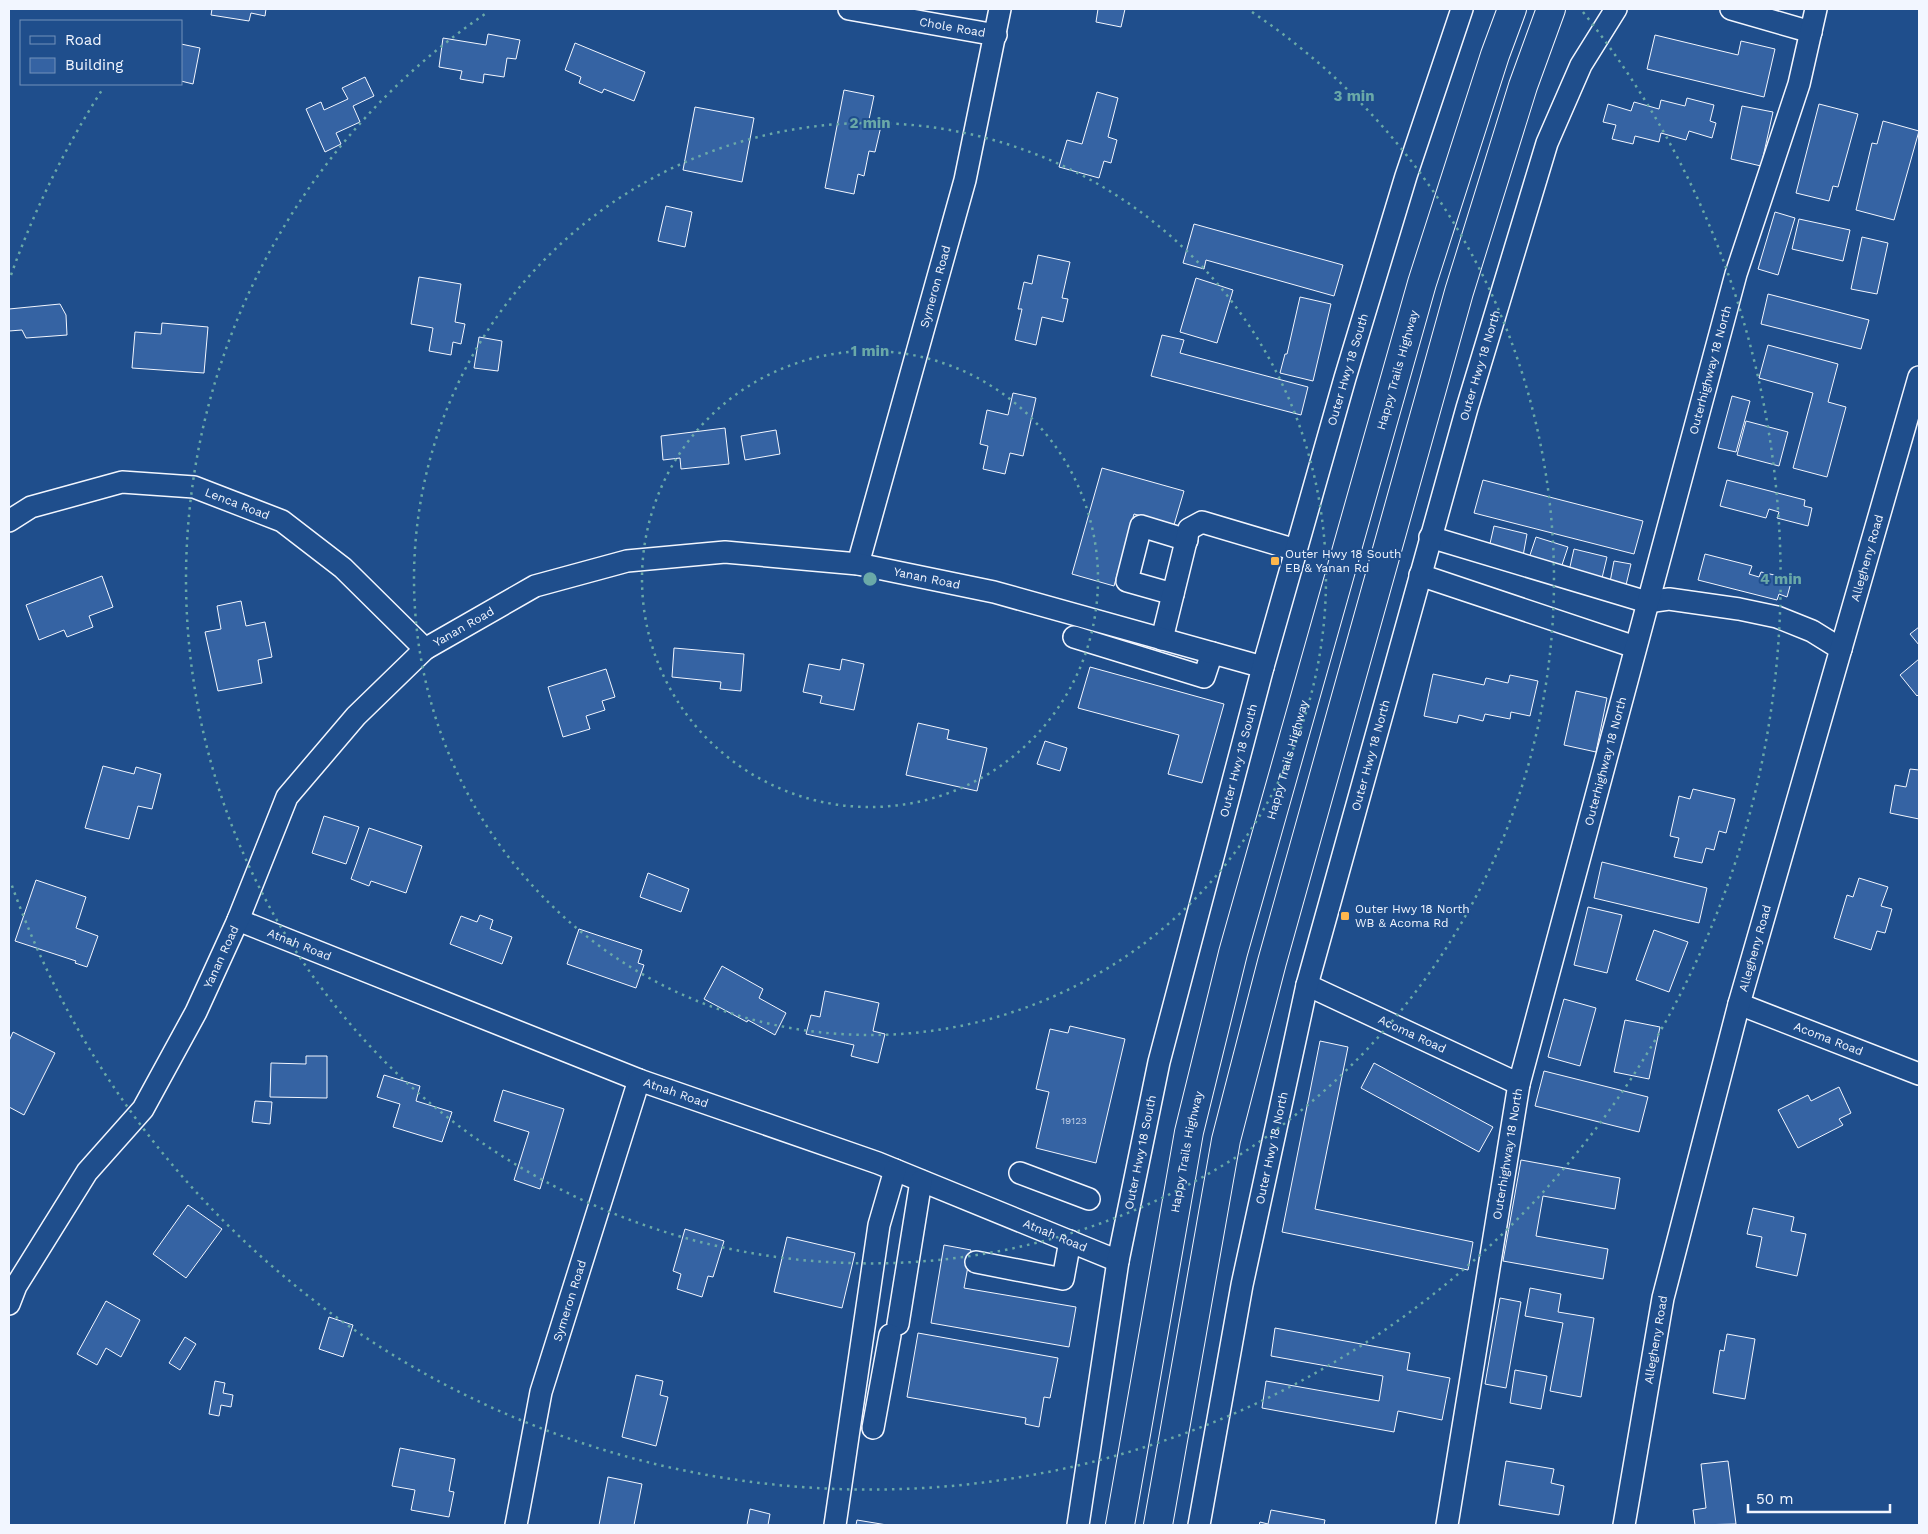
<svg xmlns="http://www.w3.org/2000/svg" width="1928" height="1534" viewBox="0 0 1928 1534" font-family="'Work Sans',sans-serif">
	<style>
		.building { fill: #3563a3; stroke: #f2f6ff }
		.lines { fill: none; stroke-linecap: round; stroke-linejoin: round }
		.minor-casing { stroke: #f2f6ff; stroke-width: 24 }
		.major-casing { stroke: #f2f6ff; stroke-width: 30 }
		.minor { stroke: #1f4e8c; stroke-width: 21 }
		.major { stroke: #1f4e8c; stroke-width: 28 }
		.ring { fill: none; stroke: #6aa9a8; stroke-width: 2.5; stroke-dasharray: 2.5 5 }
		.poi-dot { fill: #ffb74d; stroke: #1f4e8c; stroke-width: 2 }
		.labels { text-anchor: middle; stroke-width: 4; stroke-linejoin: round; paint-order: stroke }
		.number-label { font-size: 10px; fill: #c3d1e8 }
		.street-label { font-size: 12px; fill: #f2f6ff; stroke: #1f4e8c }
		.poi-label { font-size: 12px; fill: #f2f6ff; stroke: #1f4e8c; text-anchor: start }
		.centre { fill: #6aa9a8; stroke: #1f4e8c; stroke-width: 2.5 }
		.ring-label { font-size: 15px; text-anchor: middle; font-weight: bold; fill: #6aa9a8; stroke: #1f4e8c; stroke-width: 4; stroke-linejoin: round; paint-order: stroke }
	</style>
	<rect width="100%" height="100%" fill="#1f4e8c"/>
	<g class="building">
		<polygon points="212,9 266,9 265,16 251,13 249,21 211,15"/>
		<polygon points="1098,9 1125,9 1121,27 1096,22"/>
		<polygon points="488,34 520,40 516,59 507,58 504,77 484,74 483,83 460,79 462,71 439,67 443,38 486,45"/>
		<polygon points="1655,35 1738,55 1741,41 1775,49 1764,97 1647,69"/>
		<polygon points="575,43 645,72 634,101 604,89 602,93 579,83 581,77 565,70"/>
		<polygon points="181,44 200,48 193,84 181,81"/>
		<polygon points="365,77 374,96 353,106 360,122 336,133 341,144 325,152 306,109 321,102 324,110 348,99 342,88"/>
		<polygon points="844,90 874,96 868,124 881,126 875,152 869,151 864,176 858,174 854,194 825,188"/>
		<polygon points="1097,92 1118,98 1108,137 1117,140 1111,163 1104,161 1099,178 1059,167 1067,140 1082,144"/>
		<polygon points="1687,98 1714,105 1710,121 1716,123 1712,138 1689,131 1686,140 1661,133 1659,142 1635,136 1633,144 1612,139 1616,125 1603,122 1608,104 1631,111 1634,102 1659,109 1661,100 1685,106"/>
		<polygon points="1819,104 1858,114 1838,187 1833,186 1829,201 1796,193"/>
		<polygon points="1742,106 1773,112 1761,166 1731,159"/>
		<polygon points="695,107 754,118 742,182 683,170"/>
		<polygon points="1883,121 1919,131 1894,220 1856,210 1872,143 1877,144"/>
		<polygon points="666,206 692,212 685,247 658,241"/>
		<polygon points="1775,212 1795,218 1778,275 1758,269"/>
		<polygon points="1799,219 1850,230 1843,261 1792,249"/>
		<polygon points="1194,224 1343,265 1334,296 1206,260 1204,269 1183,263"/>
		<polygon points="1862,237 1888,243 1877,294 1851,289"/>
		<polygon points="1038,255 1070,262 1062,298 1068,299 1063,322 1042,317 1036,345 1015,340 1022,309 1018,309 1024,282 1032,284"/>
		<polygon points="419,277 461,284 455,322 465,324 461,344 453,342 451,355 429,351 433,328 411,324"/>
		<polygon points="1196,278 1233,290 1217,343 1180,332"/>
		<polygon points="1768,294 1869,320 1861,349 1761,324"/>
		<polygon points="1300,297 1331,304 1313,381 1280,373 1285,354 1287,354"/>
		<polygon points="60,304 66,315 67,335 26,338 22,330 9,331 9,309"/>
		<polygon points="162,323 208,327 204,373 132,368 135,332 161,334"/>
		<polygon points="1162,335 1184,340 1180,353 1308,387 1301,415 1151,376"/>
		<polygon points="479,337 502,341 498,371 474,368"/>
		<polygon points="1768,345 1838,364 1828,402 1846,407 1827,477 1793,468 1813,393 1759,378"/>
		<polygon points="1013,393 1036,398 1023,456 1010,453 1005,474 983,469 988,446 980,444 987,410 1008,415"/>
		<polygon points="1732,396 1750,401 1736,452 1718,448"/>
		<polygon points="1746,421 1788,432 1779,466 1737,455"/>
		<polygon points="725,428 729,464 681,469 680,458 663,460 661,436"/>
		<polygon points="776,430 780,454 745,460 741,436"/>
		<polygon points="1102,468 1184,491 1174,525 1134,514 1114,586 1072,574"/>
		<polygon points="1483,480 1643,521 1634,554 1474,513"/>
		<polygon points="1727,480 1805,500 1804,506 1812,508 1808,526 1777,518 1779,512 1769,509 1766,518 1720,506"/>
		<polygon points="1494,526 1527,534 1523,556 1489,548"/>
		<polygon points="1536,537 1568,547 1561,568 1529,558"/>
		<polygon points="1574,549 1607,557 1602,578 1569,571"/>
		<polygon points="1705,554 1752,566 1749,574 1759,577 1761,572 1792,579 1787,597 1779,594 1777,600 1698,580"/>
		<polygon points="1614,561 1631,564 1626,585 1610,582"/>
		<polygon points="102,576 113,607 89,616 93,627 67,637 64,630 39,640 26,605"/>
		<polygon points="241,601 246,626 265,622 272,657 258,660 262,683 218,691 205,632 221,629 217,606"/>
		<polygon points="1919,627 1919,645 1910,634"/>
		<polygon points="674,648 744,654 741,691 720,689 721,682 672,677"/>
		<polygon points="842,659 864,664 854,710 820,703 822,696 803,692 809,664 840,670"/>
		<polygon points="1919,659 1919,694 1917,696 1900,675"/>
		<polygon points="1090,667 1224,704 1202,783 1168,774 1179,735 1078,708"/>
		<polygon points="606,669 615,697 602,701 605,710 586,716 590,729 563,737 548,687"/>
		<polygon points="1433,674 1484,685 1486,678 1508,683 1510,675 1538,681 1530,716 1511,712 1510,719 1485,714 1483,721 1459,715 1457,723 1424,716"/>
		<polygon points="1576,691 1607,698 1596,752 1564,745"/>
		<polygon points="918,723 949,730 947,739 987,748 977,791 906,775"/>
		<polygon points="1045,741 1067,748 1060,771 1037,764"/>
		<polygon points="103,766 134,774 136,767 161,774 152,809 138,806 129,839 85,828"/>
		<polygon points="1910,769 1919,770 1919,819 1890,813 1895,785 1906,787"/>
		<polygon points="1693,789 1735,799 1726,833 1719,831 1714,850 1706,848 1702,863 1674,857 1679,838 1670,836 1679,796 1690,799"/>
		<polygon points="324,816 359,827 346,864 312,853"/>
		<polygon points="369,828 422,846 406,893 371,881 369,886 351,879"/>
		<polygon points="1602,862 1707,888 1699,923 1594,898"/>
		<polygon points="648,873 689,889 681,912 640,897"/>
		<polygon points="1859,878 1888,887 1881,906 1892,909 1885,933 1877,931 1871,950 1834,938 1847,895 1853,897"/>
		<polygon points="36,880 86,897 76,928 98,936 87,967 75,963 76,961 15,941"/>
		<polygon points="1588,907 1622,915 1607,973 1574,965"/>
		<polygon points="480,915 493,920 490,929 512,937 502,964 450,944 461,916 477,922"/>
		<polygon points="579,929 642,950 638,963 644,965 636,988 567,964"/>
		<polygon points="1654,930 1688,942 1669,992 1636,980"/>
		<polygon points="722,966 763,989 759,998 786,1013 775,1035 748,1020 747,1022 704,999"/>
		<polygon points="825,991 879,1003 873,1031 885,1034 878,1063 851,1056 854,1045 806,1034 811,1015 820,1017"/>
		<polygon points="1564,999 1596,1008 1580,1066 1548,1057"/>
		<polygon points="1625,1020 1660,1027 1649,1079 1614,1072"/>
		<polygon points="1070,1026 1125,1039 1096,1163 1036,1148 1049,1092 1036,1089 1050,1029 1068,1033"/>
		<polygon points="13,1032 55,1053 24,1115 9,1107 9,1041"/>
		<polygon points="1320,1041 1348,1047 1315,1209 1473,1242 1468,1270 1282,1232"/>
		<polygon points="306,1056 327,1056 327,1098 270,1097 271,1063 306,1064"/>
		<polygon points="1374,1063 1493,1127 1479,1152 1361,1088"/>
		<polygon points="1544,1071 1648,1097 1639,1132 1535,1106"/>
		<polygon points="384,1075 420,1086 416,1101 452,1112 442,1142 393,1127 400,1104 377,1097"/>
		<polygon points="1839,1087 1851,1113 1839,1119 1843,1125 1798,1148 1778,1110 1808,1095 1811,1101"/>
		<polygon points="503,1090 564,1109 540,1189 514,1180 529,1132 494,1121"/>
		<polygon points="255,1101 272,1102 270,1124 252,1122"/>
		<polygon points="1521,1160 1620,1178 1615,1209 1543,1196 1536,1236 1608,1249 1603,1279 1503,1261"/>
		<polygon points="188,1205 222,1229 186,1278 153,1254"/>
		<polygon points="1753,1208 1794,1217 1791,1231 1806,1234 1797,1276 1756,1267 1762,1237 1747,1234"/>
		<polygon points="685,1229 724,1241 713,1277 708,1276 702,1297 677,1289 681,1274 673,1271"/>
		<polygon points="787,1237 855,1253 842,1308 774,1292"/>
		<polygon points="944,1245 971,1250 964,1288 1076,1307 1069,1347 931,1323"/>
		<polygon points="1530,1288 1561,1294 1558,1312 1594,1318 1581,1397 1550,1391 1563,1323 1525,1316"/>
		<polygon points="1500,1298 1521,1302 1506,1388 1485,1384"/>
		<polygon points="106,1301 140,1320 121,1357 106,1348 97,1365 77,1354"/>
		<polygon points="329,1317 353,1325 343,1357 319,1349"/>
		<polygon points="1275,1328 1410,1353 1407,1370 1450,1378 1442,1420 1398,1411 1394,1432 1262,1408 1266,1381 1379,1401 1383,1376 1271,1356"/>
		<polygon points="918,1333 1058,1358 1050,1398 1044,1397 1039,1427 1025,1424 1026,1418 907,1397"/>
		<polygon points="1727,1334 1755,1339 1745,1399 1713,1393 1720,1350 1724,1351"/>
		<polygon points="185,1337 196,1344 180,1370 169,1363"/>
		<polygon points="1515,1370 1547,1376 1541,1409 1510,1403"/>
		<polygon points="636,1375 663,1381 660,1395 668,1397 656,1446 622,1437"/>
		<polygon points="215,1381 225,1383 223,1393 233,1395 231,1407 221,1405 219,1416 209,1414"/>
		<polygon points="400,1448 455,1459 449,1491 454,1492 449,1517 411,1510 415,1490 392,1486"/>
		<polygon points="1506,1461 1554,1469 1551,1483 1564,1486 1559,1515 1499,1505"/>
		<polygon points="1728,1461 1736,1524 1695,1525 1693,1510 1706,1508 1701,1464"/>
		<polygon points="608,1477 642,1484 634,1525 599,1525"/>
		<polygon points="750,1509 770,1514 768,1525 747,1525"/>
		<polygon points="1271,1510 1325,1520 1324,1525 1259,1525 1260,1522 1268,1524"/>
		<polygon points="857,1520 887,1525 856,1525"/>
	</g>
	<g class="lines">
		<defs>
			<g id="minor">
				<path id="s1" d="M 849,9 L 996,35"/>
				<polyline points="1731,9 1811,32"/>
				<path id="s2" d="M 9,521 L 31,507 L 122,482 L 194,487 L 282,521 L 343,568 L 425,649"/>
				<polyline points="1430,537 1647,602 1669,599 1739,609 1777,617 1812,631 1841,649"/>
				<path id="s3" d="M 858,564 L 965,180 L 1000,9"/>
				<polyline points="1420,575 1635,647"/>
				<polyline points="1173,594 1127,581 1141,526 1187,540"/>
				<polyline points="1074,637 1204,677 1212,653"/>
				<polyline points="1162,639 1189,529 1202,522 1296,550"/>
				<path id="s4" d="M 238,920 L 639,1080 L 878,1163 L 1118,1261"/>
				<path id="s5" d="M 1307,985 L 1519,1084"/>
				<path id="s6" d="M 1739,1004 L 1919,1074"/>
				<polyline points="1020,1173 1089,1199"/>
				<polyline points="976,1262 1063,1279 1070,1241"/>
				<path id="s7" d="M 9,1304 L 16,1286 L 87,1172 L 143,1109 L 196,1012 L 238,920 L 287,797 L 356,716 L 425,649 L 535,586 L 627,561 L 725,552 L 858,564 L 994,592 L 1263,667"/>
				<polyline points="898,1324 921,1181"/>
				<polyline points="873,1428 890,1335"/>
				<path id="s8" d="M 516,1525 L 541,1392 L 639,1080"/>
				<polyline points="835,1525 879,1225 895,1170"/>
				<path id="s9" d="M 1078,1525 L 1118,1261 L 1159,1062 L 1263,667 L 1345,378 L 1406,176 L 1462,9"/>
				<path id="s10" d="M 1199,1525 L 1242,1285 L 1307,985 L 1467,408 L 1547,143 L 1581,65 L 1616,9"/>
				<path id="s11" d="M 1447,1525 L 1519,1084 L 1736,274 L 1799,84 L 1816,9"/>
				<path id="s12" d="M 1624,1525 L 1663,1298 L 1739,1004 L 1919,377"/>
			</g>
			<g id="major">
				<path id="s13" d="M 1120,1525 L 1189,1132 L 1233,953 L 1422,283 L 1495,55 L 1512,9"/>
				<polyline points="1158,1525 1226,1140 1272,962 1459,292 1523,86 1551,9"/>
			</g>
		</defs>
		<use href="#minor" class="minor-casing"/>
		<use href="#major" class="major-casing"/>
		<use href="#minor" class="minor"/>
		<use href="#major" class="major"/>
	</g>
	<g class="ring">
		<circle cx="870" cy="579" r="228"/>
		<circle cx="870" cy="579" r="456"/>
		<path d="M1252 12A684 684 0 1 1 488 12"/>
		<path d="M11 275A911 911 0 0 1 102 90M1583 12A911 911 0 1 1 11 883"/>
	</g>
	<g class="poi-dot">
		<rect x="1270" y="556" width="10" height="10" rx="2.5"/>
		<rect x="1340" y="911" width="10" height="10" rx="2.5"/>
	</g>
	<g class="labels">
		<g class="number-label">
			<text x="1074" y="1124">19123</text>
		</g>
		<g class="street-label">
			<text dy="4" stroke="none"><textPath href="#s1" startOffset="105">Chole Road</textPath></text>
			<text dy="4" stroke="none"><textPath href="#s3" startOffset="288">Symeron Road</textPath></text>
			<text dy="4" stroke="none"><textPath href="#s10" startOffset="1194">Outer Hwy 18 North</textPath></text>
			<text dy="4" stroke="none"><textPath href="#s9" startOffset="1188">Outer Hwy 18 South</textPath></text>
			<text dy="4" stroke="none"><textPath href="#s13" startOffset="1189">Happy Trails Highway</textPath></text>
			<text dy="4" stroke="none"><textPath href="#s11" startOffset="1186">Outerhighway 18 North</textPath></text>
			<text dy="4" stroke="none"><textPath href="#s2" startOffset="239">Lenca Road</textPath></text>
			<text dy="4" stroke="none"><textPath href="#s12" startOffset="998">Allegheny Road</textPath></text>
			<text dy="4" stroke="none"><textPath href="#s7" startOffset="1309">Yanan Road</textPath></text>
			<text dy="4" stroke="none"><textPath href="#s7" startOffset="829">Yanan Road</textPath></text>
			<text dy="4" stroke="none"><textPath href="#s10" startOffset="789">Outer Hwy 18 North</textPath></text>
			<text dy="4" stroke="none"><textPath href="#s9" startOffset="782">Outer Hwy 18 South</textPath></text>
			<text dy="4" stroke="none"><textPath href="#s13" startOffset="784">Happy Trails Highway</textPath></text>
			<text dy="4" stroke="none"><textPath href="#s11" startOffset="781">Outerhighway 18 North</textPath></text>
			<text dy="4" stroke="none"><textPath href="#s4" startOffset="66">Atnah Road</textPath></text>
			<text dy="4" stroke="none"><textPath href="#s12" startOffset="592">Allegheny Road</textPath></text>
			<text dy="4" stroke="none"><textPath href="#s7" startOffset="409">Yanan Road</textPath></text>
			<text dy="4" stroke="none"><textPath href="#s5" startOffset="116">Acoma Road</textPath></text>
			<text dy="4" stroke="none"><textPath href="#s6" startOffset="96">Acoma Road</textPath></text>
			<text dy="4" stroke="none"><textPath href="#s4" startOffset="471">Atnah Road</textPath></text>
			<text dy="4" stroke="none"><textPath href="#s10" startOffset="384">Outer Hwy 18 North</textPath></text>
			<text dy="4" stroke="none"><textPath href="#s9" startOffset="378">Outer Hwy 18 South</textPath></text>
			<text dy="4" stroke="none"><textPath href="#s13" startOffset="379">Happy Trails Highway</textPath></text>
			<text dy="4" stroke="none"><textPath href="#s11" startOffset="376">Outerhighway 18 North</textPath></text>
			<text dy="4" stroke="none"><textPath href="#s4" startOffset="876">Atnah Road</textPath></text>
			<text dy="4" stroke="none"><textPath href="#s8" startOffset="231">Symeron Road</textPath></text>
			<text dy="4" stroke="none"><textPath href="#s12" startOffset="188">Allegheny Road</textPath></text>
		</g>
		<g class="poi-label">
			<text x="1285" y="558">Outer Hwy 18 South<tspan x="1285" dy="14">EB &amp; Yanan Rd</tspan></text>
			<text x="1355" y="913">Outer Hwy 18 North<tspan x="1355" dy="14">WB &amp; Acoma Rd</tspan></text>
		</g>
	</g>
	<circle cx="870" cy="579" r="8" class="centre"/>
	<g class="ring-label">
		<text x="1354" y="101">3 min</text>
		<text x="870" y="128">2 min</text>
		<text x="870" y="356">1 min</text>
		<text x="1781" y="584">4 min</text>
	</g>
	<rect width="1928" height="1534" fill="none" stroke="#f2f6ff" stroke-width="20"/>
	<rect x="20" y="20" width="162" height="65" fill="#1f4e8c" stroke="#7391ba"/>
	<rect x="30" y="36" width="25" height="8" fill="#1f4e8c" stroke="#7391ba"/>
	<text x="65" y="45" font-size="15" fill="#f2f6ff">Road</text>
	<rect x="30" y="58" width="25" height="15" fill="#3563a3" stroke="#7391ba"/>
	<text x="65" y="70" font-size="15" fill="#f2f6ff">Building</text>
	<path d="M1748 1504v8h142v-8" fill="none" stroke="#f2f6ff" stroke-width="2.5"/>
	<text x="1756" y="1504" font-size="15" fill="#f2f6ff" stroke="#1f4e8c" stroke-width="4" paint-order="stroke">50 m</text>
</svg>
